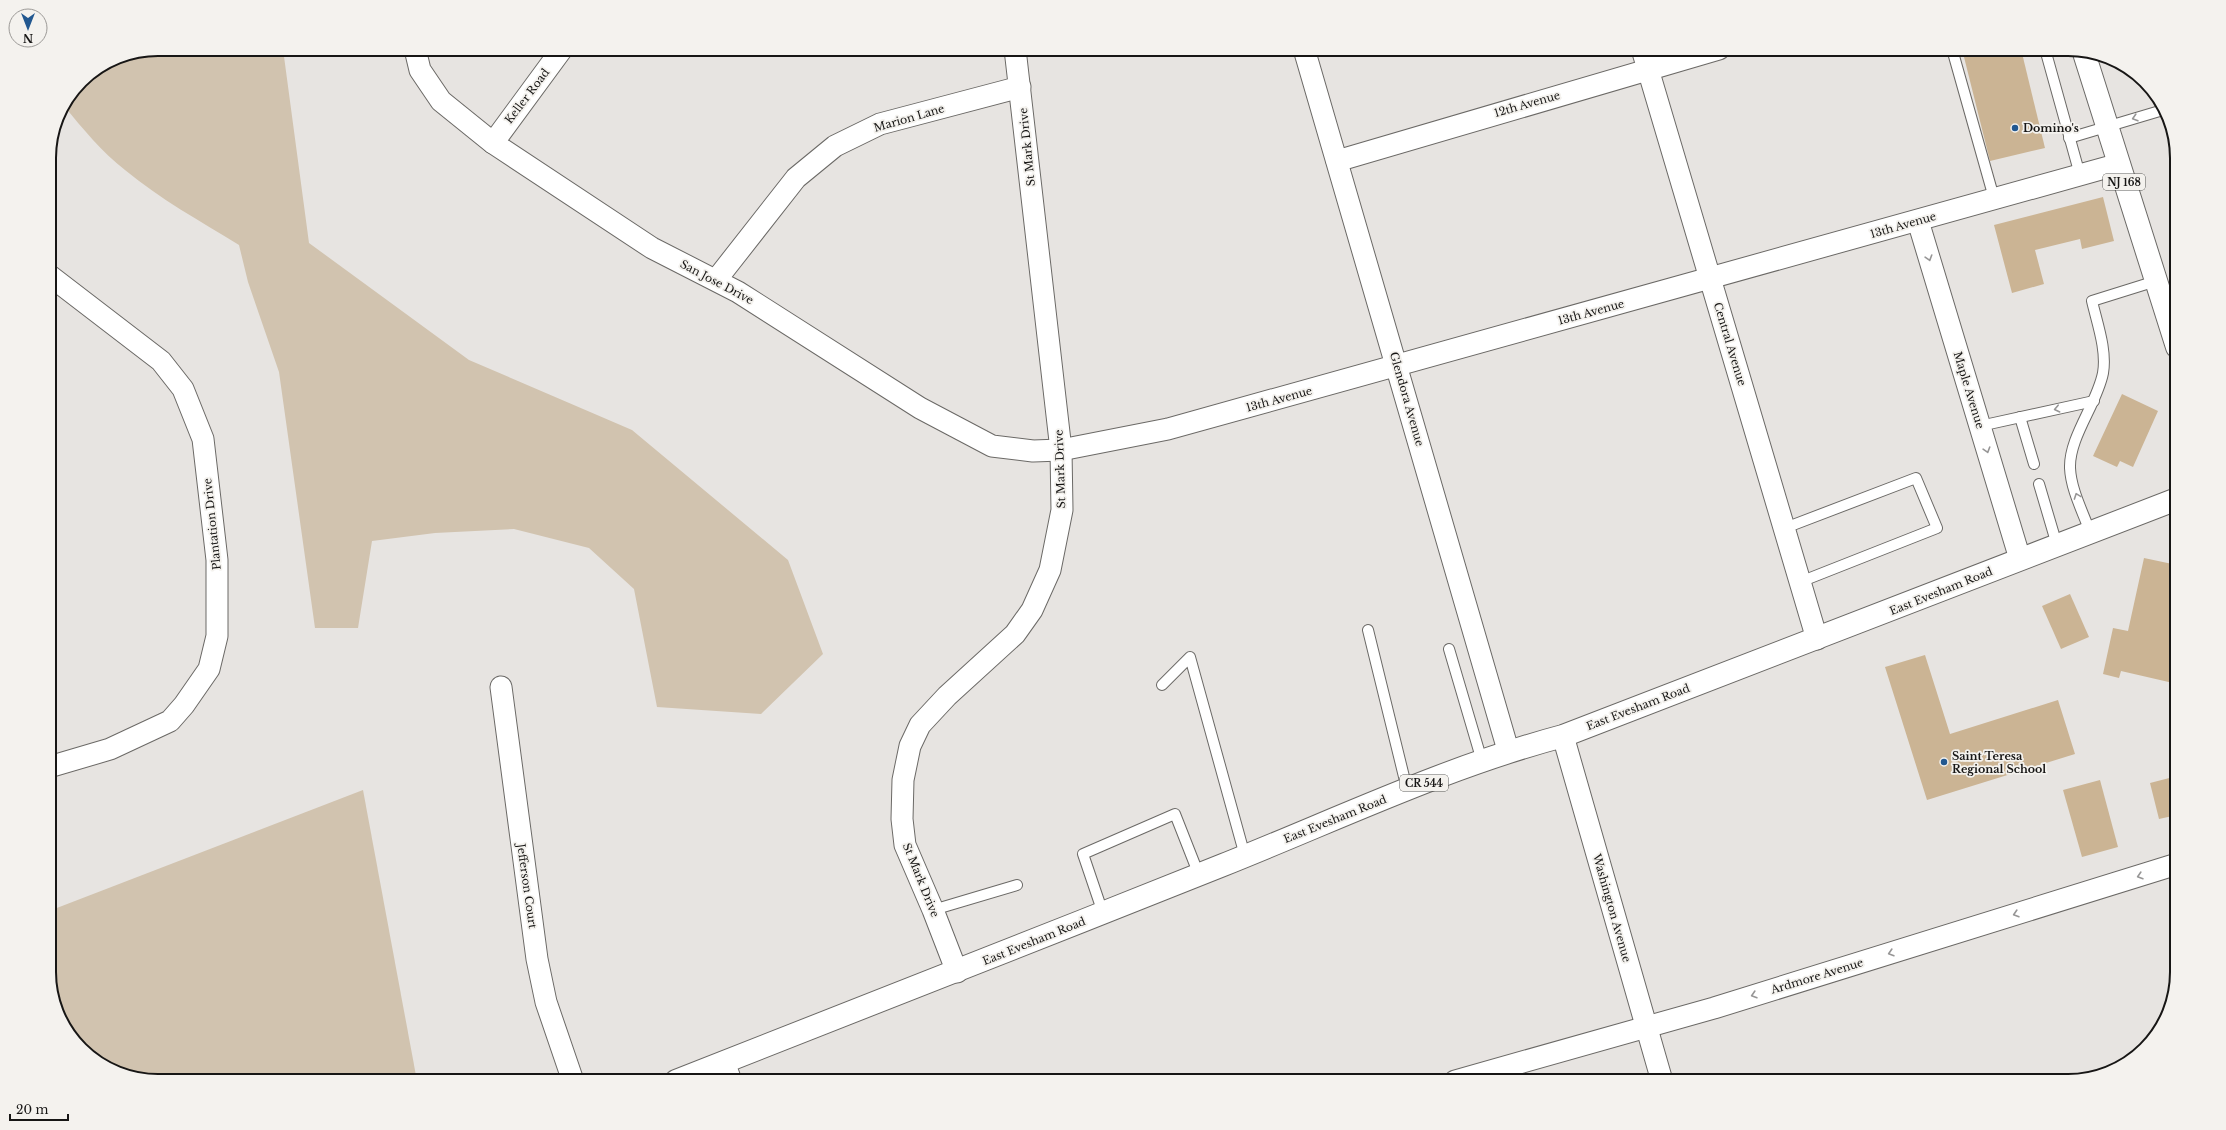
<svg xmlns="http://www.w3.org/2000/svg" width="2226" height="1130" viewBox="0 0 2226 1130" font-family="'Libre Baskerville',serif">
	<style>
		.green { fill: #d1c3af }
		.building { fill: #cbb494 }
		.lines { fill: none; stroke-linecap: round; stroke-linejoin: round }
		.lane-casing { stroke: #6b6966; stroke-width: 12 }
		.street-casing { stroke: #6b6966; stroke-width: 23 }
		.primary-casing { stroke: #6b6966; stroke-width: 24 }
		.lane { stroke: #fff; stroke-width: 10 }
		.street { stroke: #fff; stroke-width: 21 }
		.primary { stroke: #fff; stroke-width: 22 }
		.oneway { stroke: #979696 }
		.poi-dot { fill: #225890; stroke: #f4f2ee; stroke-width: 1.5 }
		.labels { text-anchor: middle; stroke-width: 3.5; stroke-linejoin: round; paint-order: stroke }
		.shield { fill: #f4f2ee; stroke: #595856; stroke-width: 1 }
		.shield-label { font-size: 10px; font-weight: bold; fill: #171615 }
		.street-label { font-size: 11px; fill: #171615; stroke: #f4f2ee }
		.poi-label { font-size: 11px; font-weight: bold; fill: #171615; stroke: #f4f2ee; text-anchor: start }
		.rim { fill: none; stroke: #171615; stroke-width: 2 }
	</style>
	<rect width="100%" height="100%" fill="#e7e4e1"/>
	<g class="green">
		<path d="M 158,49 L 283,49 L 309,243 L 469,360 L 632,430 L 788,560 L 823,654 L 761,714 L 657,707 L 634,589 L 589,548 L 514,529 L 435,533 L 372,541 L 358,628 L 315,628 L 279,372 L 248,282 L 239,245 C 200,221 160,199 125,170 C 102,152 83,129 64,106 L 81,81 L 116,57 Z"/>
		<polygon points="363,790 417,1081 158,1081 110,1070 67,1033 49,980 49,911"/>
	</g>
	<g class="building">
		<polygon points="1962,49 2021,49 2045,148 1990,161"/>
		<polygon points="2103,197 2114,241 2082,249 2080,239 2035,250 2044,284 2012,293 1994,225"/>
		<polygon points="2122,394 2158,411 2133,467 2120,461 2117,467 2093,456"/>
		<polygon points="2144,558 2177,565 2177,664 2173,683 2121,671 2119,678 2103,674 2113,628 2128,631"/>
		<polygon points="2070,594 2089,637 2061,649 2042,606"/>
		<polygon points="1925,655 1950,734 2058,700 2075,754 1927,800 1885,667"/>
		<polygon points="2177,776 2177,815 2159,819 2150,783"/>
		<polygon points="2100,780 2118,847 2082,857 2063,790"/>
	</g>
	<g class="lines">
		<defs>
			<g id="lane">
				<polyline points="1952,49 1994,198"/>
				<polyline points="2045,49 2080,175"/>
				<polyline points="2069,138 2163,110"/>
				<polyline points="2020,417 2034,464"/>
				<polyline points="1980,426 2094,401"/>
				<polyline points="2039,484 2057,545"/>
				<polyline points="1785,528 1916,478 1937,528 1800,582"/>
				<path d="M 2090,532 C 2083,512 2071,490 2070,468 C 2069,437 2097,404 2103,373 C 2107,350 2097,323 2092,301 L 2156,281"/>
				<polyline points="1368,630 1407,789"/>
				<polyline points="1449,649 1482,761"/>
				<polyline points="1162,685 1190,657 1245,856"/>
				<polyline points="933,910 1017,885"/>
				<polyline points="1103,913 1083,854 1175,814 1199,875"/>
			</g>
			<g id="street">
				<polyline points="415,49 420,70 441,101 493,143 652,248 738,292 920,408 992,446 1033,451 1061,450 1168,429 2119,164"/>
				<polyline points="1304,49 1508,750"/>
				<polyline points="1642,49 1817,639"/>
				<polyline points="493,143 562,49"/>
				<polyline points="1337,161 1719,49"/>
				<polyline points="1918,221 2020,559"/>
				<polyline points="49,275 161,361 183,389 203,439 217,560 217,636 209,669 184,705 170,721 110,749 49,767"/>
				<polyline points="716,280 796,178 835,146 880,124 1020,87"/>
				<polyline points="501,687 537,959 546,1002 573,1081"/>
				<polyline points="1563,736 1662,1081"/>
				<polyline points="957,972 933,910 905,845 902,819 903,780 910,746 920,725 947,696 1015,634 1032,610 1050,570 1062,510 1061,450 1015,49"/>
				<polyline points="724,1062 731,1081"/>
				<polyline points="1455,1081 1714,1008 2177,864"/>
			</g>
			<g id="primary">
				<polyline points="2084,53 2177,347"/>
				<path d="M 676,1081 C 858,1009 1041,938 1223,865 C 1336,820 1446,767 1563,736 L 2177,499"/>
			</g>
		</defs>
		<use href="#lane" class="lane-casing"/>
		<use href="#street" class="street-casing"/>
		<use href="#primary" class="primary-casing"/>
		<use href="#lane" class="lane"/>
		<use href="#street" class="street"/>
		<use href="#primary" class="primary"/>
	</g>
	<defs><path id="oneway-chevron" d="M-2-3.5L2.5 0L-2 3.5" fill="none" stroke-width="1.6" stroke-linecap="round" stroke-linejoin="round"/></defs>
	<g class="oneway">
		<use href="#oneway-chevron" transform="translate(2135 118) rotate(163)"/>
		<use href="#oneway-chevron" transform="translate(1929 258) rotate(73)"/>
		<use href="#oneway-chevron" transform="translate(2057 409) rotate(167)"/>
		<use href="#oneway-chevron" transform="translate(1987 450) rotate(73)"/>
		<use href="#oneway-chevron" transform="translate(2077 496) rotate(-110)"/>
		<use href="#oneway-chevron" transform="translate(2140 876) rotate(163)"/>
		<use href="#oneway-chevron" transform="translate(2016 914) rotate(163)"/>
		<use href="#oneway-chevron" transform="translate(1891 953) rotate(163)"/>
		<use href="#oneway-chevron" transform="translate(1754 995) rotate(163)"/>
	</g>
	<g class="poi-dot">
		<circle cx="2015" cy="128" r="4"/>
		<circle cx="1944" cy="762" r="4"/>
	</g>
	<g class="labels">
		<g class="shield">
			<rect x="2103" y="174" width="42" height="16" rx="3"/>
			<rect x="1400" y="775" width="48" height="16" rx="3"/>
		</g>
		<g class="shield-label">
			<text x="2124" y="186">NJ 168</text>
			<text x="1424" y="787">CR 544</text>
		</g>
		<g class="street-label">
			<text transform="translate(527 96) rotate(-53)" y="4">Keller Road</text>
			<text transform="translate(1527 104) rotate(-16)" y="4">12th Avenue</text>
			<text transform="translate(909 118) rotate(-16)" y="4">Marion Lane</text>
			<text transform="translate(1027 147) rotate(-96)" y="4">St Mark Drive</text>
			<text transform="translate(1903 225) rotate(-16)" y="4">13th Avenue</text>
			<text transform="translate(717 282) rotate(28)" y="4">San Jose Drive</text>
			<text transform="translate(1591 312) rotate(-15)" y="4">13th Avenue</text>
			<text transform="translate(1730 344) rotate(73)" y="4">Central Avenue</text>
			<text transform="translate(1969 390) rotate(73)" y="4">Maple Avenue</text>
			<text transform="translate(1279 399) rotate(-15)" y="4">13th Avenue</text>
			<text transform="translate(1407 399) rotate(74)" y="4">Glendora Avenue</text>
			<text transform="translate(1060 469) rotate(-92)" y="4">St Mark Drive</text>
			<text transform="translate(212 524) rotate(-96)" y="4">Plantation Drive</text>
			<text transform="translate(1941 591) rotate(-22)" y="4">East Evesham Road</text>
			<text transform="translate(1638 707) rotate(-21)" y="4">East Evesham Road</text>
			<text transform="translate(1335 819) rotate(-22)" y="4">East Evesham Road</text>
			<text transform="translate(921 880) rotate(68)" y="4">St Mark Drive</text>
			<text transform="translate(527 886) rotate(82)" y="4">Jefferson Court</text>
			<text transform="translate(1612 908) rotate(74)" y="4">Washington Avenue</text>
			<text transform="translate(1034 941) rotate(-22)" y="4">East Evesham Road</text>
			<text transform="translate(1817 976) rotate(-17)" y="4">Ardmore Avenue</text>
		</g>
		<g class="poi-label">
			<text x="2023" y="132">Domino's</text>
			<text x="1952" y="760">Saint Teresa<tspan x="1952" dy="13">Regional School</tspan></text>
		</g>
	</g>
	<path d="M0 0H2226V1130H0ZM158 56H2068A102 102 0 0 1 2170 158V972A102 102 0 0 1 2068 1074H158A102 102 0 0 1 56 972V158A102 102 0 0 1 158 56Z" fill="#f4f2ee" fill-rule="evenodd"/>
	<path class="rim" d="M158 56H2068A102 102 0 0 1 2170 158V972A102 102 0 0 1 2068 1074H158A102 102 0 0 1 56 972V158A102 102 0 0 1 158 56Z"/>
	<g transform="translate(28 28) rotate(180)"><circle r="19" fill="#f4f2ee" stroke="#9c9a97"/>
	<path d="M0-3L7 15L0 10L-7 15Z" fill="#225890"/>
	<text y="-6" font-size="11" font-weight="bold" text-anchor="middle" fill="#171615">N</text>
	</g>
	<path d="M10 1114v6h58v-6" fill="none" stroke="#171615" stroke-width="2"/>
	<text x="16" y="1114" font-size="12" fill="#171615" stroke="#f4f2ee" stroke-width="3" paint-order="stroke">20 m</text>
</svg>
